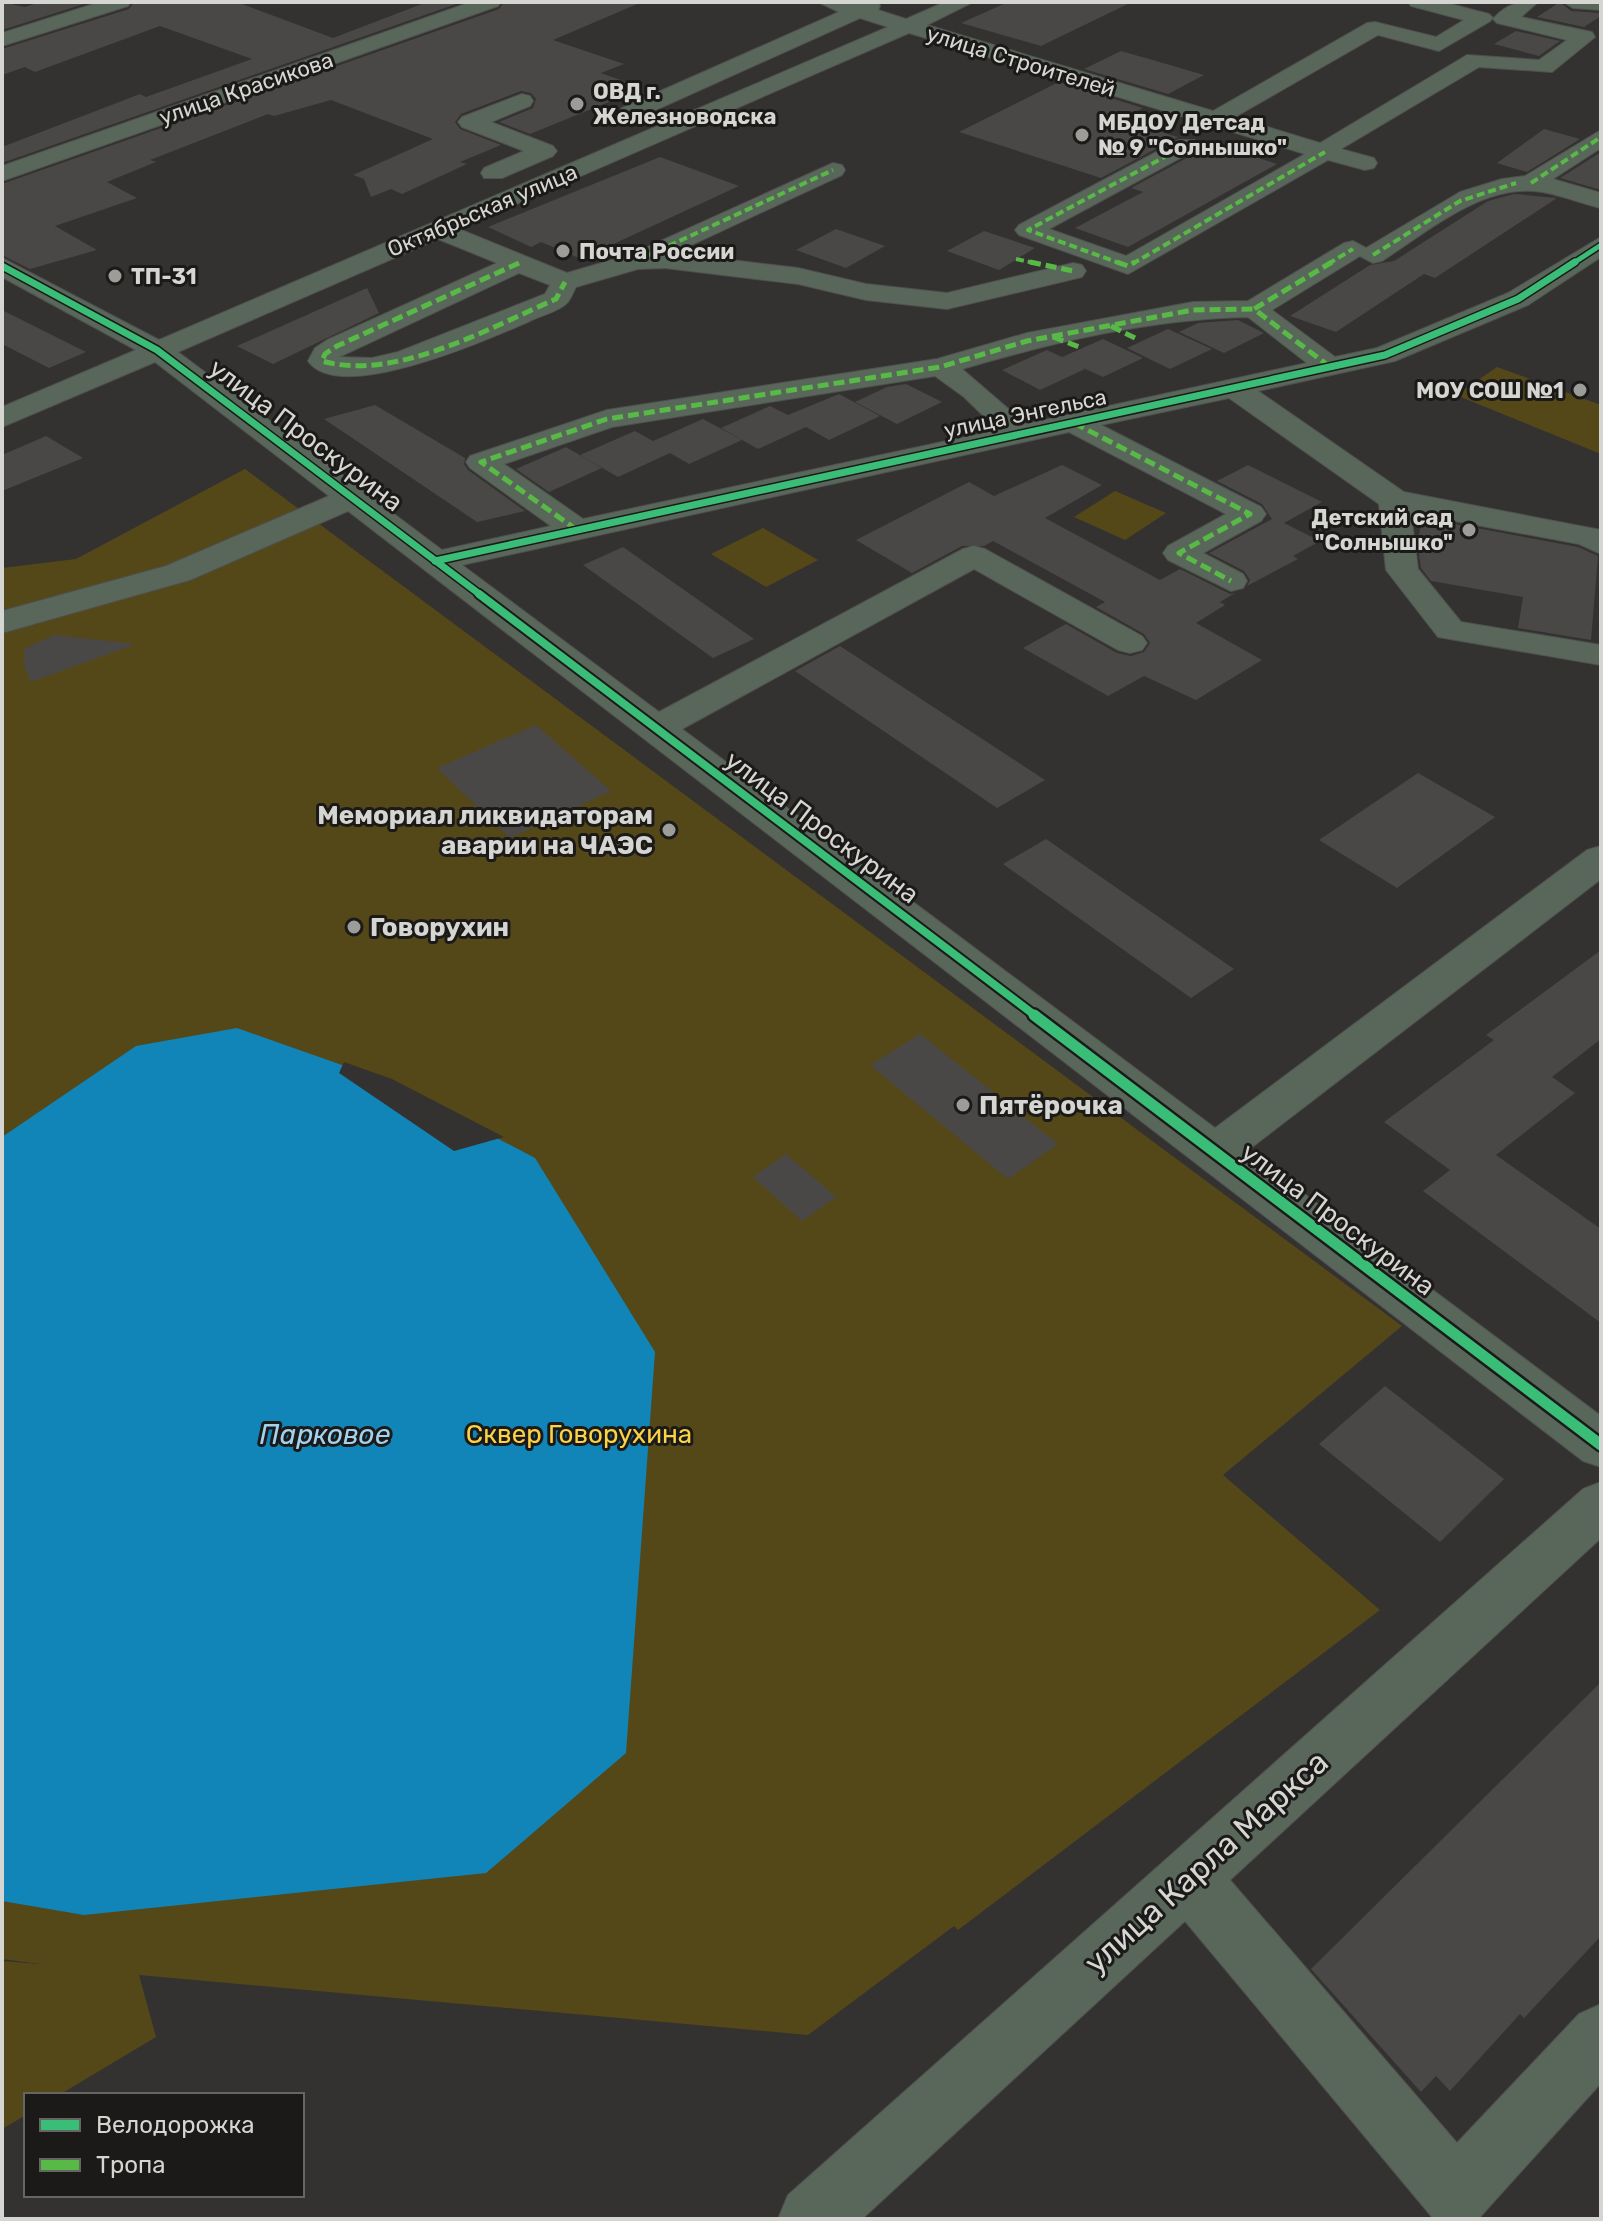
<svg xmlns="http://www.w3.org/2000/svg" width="1603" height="2221" viewBox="0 0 1603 2221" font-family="Rubik,sans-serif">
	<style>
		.green { fill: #554818 }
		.water { fill: #1185b7 }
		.pier { fill: #333230 }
		.building { fill: #494847 }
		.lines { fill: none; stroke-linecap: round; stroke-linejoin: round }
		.minor-casing { stroke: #4f4f4e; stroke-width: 2 }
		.minor { fill: #59675b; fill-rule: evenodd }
		.quiet-far1 { stroke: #58b947; stroke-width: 4; stroke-dasharray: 8 4; stroke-linecap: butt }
		.quiet { stroke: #58b947; stroke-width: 5; stroke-dasharray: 11 5; stroke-linecap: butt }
		.cycleway-far3-casing { stroke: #1b1a19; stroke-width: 8 }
		.cycleway-far2-casing { stroke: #1b1a19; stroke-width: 10 }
		.cycleway-far1-casing { stroke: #1b1a19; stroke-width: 12 }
		.cycleway-casing { stroke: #1b1a19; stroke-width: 16 }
		.cycleway-far3 { stroke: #3abd76; stroke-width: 5 }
		.cycleway-far2 { stroke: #3abd76; stroke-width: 7 }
		.cycleway-far1 { stroke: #3abd76; stroke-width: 8 }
		.cycleway { stroke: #3abd76; stroke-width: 11 }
		.poi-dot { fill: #9c9c99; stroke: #1b1a19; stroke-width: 3 }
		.labels { text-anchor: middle; stroke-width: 6; stroke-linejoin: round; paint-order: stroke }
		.far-street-label { font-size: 22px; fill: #d5d5d2; stroke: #1b1a19 }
		.far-poi-label { font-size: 22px; font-weight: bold; fill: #d5d5d2; stroke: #1b1a19; text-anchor: start }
		.street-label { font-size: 26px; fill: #d5d5d2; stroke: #1b1a19 }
		.poi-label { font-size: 26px; font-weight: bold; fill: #d5d5d2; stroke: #1b1a19; text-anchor: start }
		.park-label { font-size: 26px; fill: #fad446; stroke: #1b1a19 }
		.water-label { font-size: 28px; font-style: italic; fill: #a3d2ee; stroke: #1b1a19 }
		.near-street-label { font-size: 32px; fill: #d5d5d2; stroke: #1b1a19 }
	</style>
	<rect width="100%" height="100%" fill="#333230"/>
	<g class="green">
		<polygon points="1497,367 1601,405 1601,454 1456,395"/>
		<polygon points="245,469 1402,1326 1223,1475 1380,1610 958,1930 954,1926 808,2035 139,1975 156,2037 59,2095 26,2095 26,2115 2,2129 2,1961 40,1964 2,1959 2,568 76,559"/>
		<polygon points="1115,491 1166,513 1125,540 1074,517"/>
		<polygon points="763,528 818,560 766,587 711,554"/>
	</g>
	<polygon class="water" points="237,1028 390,1082 535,1158 655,1352 626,1753 486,1873 84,1915 2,1901 2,1137 136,1046"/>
	<polygon class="pier" points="344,1062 392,1079 504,1137 454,1151 339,1073"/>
	<g class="building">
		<polygon points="2,2 25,7 40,2 90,2 2,30"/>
		<polygon points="134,2 237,2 333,38 427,2 462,2 2,163 2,147 140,94 146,97 252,59 160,26 35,72 25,67 2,75 2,49 129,9"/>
		<polygon points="504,2 642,2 553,40 624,64 601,73 643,88 530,134 499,122 533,108 536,99 531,93 521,91 461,114 455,122 460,129 501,145 460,162 467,164 402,194 391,189 371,197 364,179 353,175 433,139 331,100 274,116 268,114 150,160 156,162 107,182 137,198 55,226 97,250 30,269 2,255 2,184 499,9"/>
		<polygon points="1008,2 1132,2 1041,46 961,23"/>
		<polygon points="1560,2 1571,11 1601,13 1601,16 1584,27 1537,17"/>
		<polygon points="1516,31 1560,41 1539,56 1494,44"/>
		<polygon points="1121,51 1156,61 1204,75 1168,94 1084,69"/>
		<polygon points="1059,82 1143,108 1121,120 1178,137 1101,178 959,132"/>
		<polygon points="1544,129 1580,139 1527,172 1497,163"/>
		<polygon points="1202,145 1219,150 1225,147 1277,164 1128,247 1075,228 1143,192 1131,188 1196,153"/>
		<polygon points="1601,152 1601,190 1560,178"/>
		<polygon points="660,157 739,186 581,259 541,242 531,247 488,227"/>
		<polygon points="1514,194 1557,198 1435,278 1424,274 1336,332 1290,316 1370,265 1394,261 1488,201"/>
		<polygon points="836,229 885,246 846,268 796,250"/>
		<polygon points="984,231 1035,248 999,270 947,251"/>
		<polygon points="367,288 379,313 273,364 237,346"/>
		<polygon points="2,310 86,352 49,368 2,344"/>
		<polygon points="1238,320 1264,333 1224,353 1179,332 1198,323"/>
		<polygon points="1168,329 1212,349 1170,369 1127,348"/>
		<polygon points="1103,339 1143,358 1103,377 1079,366 1085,369 1040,390 1002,370 1047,350 1062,357"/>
		<polygon points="906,384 942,402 897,424 855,402 887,387"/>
		<polygon points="839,394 880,416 829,440 806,427 758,449 721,428 770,406 788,415"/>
		<polygon points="375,405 465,458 464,464 468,470 525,511 477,522 324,419"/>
		<polygon points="703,419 742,440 689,464 670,453 618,477 580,455 635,431 653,441"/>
		<polygon points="46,436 83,458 2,491 2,455"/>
		<polygon points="566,447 602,468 549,492 516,469"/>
		<polygon points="1062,465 1102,485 1045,518 1160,580 1180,569 1230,594 1235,593 1220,602 1225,605 1196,623 1262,660 1196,700 1144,676 1108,696 1023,648 1066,624 1117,653 1131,656 1144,652 1150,643 1144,634 1096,607 1105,602 993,541 984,546 962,546 912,573 856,540 969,482 994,496"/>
		<polygon points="1248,465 1322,502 1284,523 1320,541 1293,556 1298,559 1247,586 1250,580 1244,571 1209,553 1272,519 1262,504 1217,481"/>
		<polygon points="1423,518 1578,547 1598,556 1591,640 1518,628 1523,597 1431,581 1421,568 1417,541"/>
		<polygon points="623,547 754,639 713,658 583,565"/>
		<polygon points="54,635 136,644 31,682 24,665 24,649"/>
		<polygon points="840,646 1045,780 997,808 795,671"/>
		<polygon points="536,725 611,791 510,838 437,768"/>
		<polygon points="1418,773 1495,817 1397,888 1319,840"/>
		<polygon points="1046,839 1234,969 1191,998 1003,864"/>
		<polygon points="1601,950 1601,1039 1552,1077 1575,1093 1496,1155 1601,1229 1601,1323 1423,1191 1450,1170 1384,1122 1494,1040 1486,1035"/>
		<polygon points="920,1034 1058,1144 1008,1179 870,1065"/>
		<polygon points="786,1154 836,1197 802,1221 753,1177"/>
		<polygon points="1385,1386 1504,1479 1440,1542 1319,1444"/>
		<polygon points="1601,1682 1601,1936 1524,2018 1520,2014 1450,2091 1436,2076 1421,2092 1311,1969"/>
	</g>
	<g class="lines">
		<defs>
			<g id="minor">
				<polygon points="100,2 131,2 128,6 2,46 2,33"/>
				<polygon points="471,2 501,2 498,6 2,181 2,166"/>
				<path d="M 818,2 L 878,2 L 880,6 L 878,10 L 906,19 L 945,2 L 973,2 L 927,25 L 1213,111 L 1367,23 L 1375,22 L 1436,37 L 1464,20 L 1411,6 L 1408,2 L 1443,2 L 1489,14 L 1493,18 L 1489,22 L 1439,51 L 1378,35 L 1235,117 L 1320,143 L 1467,55 L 1539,60 L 1567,40 L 1497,23 L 1493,19 C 1507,3 1519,2 1538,2 L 1521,17 L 1592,32 L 1595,37 L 1552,72 L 1479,67 L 1341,149 L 1374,158 L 1377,163 L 1374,168 L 1365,170 L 1328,160 L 1128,274 L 1019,235 L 1015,230 L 1019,225 L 1179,140 L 1195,140 L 1199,145 L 1195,150 L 1049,229 L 1126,256 L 1305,154 L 909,33 L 459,229 L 567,273 L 632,254 L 833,163 L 842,165 L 845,170 L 842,175 L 674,253 L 798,268 L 866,284 L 947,293 L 1073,263 L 1082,265 L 1086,271 L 1082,277 L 947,309 L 866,300 L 798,284 L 665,268 L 638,269 L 576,287 C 573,292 571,299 567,303 C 558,312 539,316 528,322 C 489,339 339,406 308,361 L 315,348 L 327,340 L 497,263 L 438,239 L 178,352 L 442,550 L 551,526 L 470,468 L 466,462 L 470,456 L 607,410 L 937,359 L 1027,333 L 1193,302 L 1248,301 L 1344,243 L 1353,241 L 1366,248 L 1460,192 L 1502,179 L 1525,176 L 1601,130 L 1601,148 L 1553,179 L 1601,193 L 1601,208 C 1579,203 1557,193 1534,191 C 1480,186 1425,233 1382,261 L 1373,263 L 1360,256 L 1272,310 L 1335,357 L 1377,348 L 1508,293 L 1601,237 L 1601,257 L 1528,305 L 1395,361 L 1258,391 L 1404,492 L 1601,530 L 1601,554 L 1579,544 L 1411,513 L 1418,569 L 1461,622 L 1601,645 L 1601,665 L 1438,637 L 1386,570 L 1379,504 L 1229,398 L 1101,425 L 1261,507 L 1266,514 L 1261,521 L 1203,553 L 1243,574 L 1247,581 L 1243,588 L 1231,591 L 1168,560 L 1163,553 L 1168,546 L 1226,514 L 1069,432 L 462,565 L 659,712 L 963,549 L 974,546 L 985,549 L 1142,636 L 1147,643 L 1142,650 L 1130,653 L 1118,650 L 974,569 L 682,729 L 1215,1128 L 1587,850 L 1601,846 L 1601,879 L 1247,1151 L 1601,1416 L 1601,1467 L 1583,1461 L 348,511 L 190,580 L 2,633 L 2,611 L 166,566 L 329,496 L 155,362 L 2,427 L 2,407 L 136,350 L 2,277 L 2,258 L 159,340 L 888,27 L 860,18 L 638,118 L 630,120 L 618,113 L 622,108 L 839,12 ZM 519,273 L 550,285 L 545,294 L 398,352 L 372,358 L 339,357 ZM 1248,317 L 1307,363 L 1026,424 L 962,369 C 1054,342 1151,319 1248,317 ZM 935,376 L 964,397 L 998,430 L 583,519 L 504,464 L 612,427 Z"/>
				<polygon points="1563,2 1601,2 1601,10 1573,8"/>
				<polygon points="522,94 530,96 533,101 530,106 491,122 553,146 557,151 553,156 502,178 484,178 481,173 484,168 524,151 462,127 458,122 462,117"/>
				<polygon points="1601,1482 1601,1538 1230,1880 1457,2143 1579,2014 1601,2004 1601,2083 1480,2217 1432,2217 1185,1921 862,2219 778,2219 788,2195 1583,1489"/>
			</g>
		</defs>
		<use href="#minor" class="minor-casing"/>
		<use href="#minor" class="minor"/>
		<g class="quiet-far1">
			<polyline points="1531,183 1601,137"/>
			<polyline points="1373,255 1460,201 1516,183"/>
			<polyline points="1016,259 1039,264"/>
			<polyline points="636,261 833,170"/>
			<polyline points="1122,264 1028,230 1187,145"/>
			<polyline points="1132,264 1325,152"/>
			<polyline points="1328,264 1353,249"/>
		</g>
		<g class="quiet">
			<polyline points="1030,262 1073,271"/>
			<polyline points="1117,262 1128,266 1135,262"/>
			<path d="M 519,263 L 337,346 L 325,354 L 322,361 C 395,382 489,328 556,299 L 565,282"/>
			<polyline points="1111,326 1135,338"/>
			<polyline points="1053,337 1082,348"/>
			<polyline points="1330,367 1254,309 1332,262"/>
			<polyline points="1074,423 1250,514 1179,553 1231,581"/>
			<polyline points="577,530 481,462 607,419 940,367 1027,341 1193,310 1254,309"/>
		</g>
		<defs>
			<polyline id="cycleway-far3" points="1572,264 1601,245"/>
			<g id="cycleway-far2">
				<polyline points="2,266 157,350 482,596"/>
				<polyline points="435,561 1385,355 1518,299 1575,262"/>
			</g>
			<polyline id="cycleway-far1" points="479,594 1037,1017"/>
			<polyline id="cycleway" points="1034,1015 1601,1445"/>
		</defs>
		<use href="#cycleway-far3" class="cycleway-far3-casing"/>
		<use href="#cycleway-far2" class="cycleway-far2-casing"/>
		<use href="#cycleway-far1" class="cycleway-far1-casing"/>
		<use href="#cycleway" class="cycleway-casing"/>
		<use href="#cycleway-far3" class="cycleway-far3"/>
		<use href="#cycleway-far2" class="cycleway-far2"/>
		<use href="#cycleway-far1" class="cycleway-far1"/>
		<use href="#cycleway" class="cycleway"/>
	</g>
	<g class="poi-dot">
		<circle cx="577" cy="104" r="8"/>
		<circle cx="1082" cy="135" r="8"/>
		<circle cx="563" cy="251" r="8"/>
		<circle cx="115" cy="276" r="8"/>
		<circle cx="1580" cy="390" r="8"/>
		<circle cx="1469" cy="530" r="8"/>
		<circle cx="669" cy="830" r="8"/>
		<circle cx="354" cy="927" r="8"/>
		<circle cx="963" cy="1105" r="8"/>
	</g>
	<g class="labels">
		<g class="far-street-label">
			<text transform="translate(1021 61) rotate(17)" y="8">улица Строителей</text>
			<text transform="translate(246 88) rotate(-19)" y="8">улица Красикова</text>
			<text transform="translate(482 210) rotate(-23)" y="8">Октябрьская улица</text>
			<text transform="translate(1025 413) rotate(-12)" y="8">улица Энгельса</text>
		</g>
		<g class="far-poi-label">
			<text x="593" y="99">ОВД г.<tspan x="593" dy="25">Железноводска</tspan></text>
			<text x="1098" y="130">МБДОУ Детсад<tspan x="1098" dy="25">№ 9 "Солнышко"</tspan></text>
			<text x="579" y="259">Почта России</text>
			<text x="131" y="284">ТП-31</text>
			<text x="1564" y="398" text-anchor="end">МОУ СОШ №1</text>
			<text x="1453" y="525" text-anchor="end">Детский сад<tspan x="1453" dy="25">"Солнышко"</tspan></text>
		</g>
		<g class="street-label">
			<text transform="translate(306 435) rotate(37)" y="9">улица Проскурина</text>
			<text transform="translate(822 827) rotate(37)" y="9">улица Проскурина</text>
			<text transform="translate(1338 1219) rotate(37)" y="9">улица Проскурина</text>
		</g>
		<g class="poi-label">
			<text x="653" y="824" text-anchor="end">Мемориал ликвидаторам<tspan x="653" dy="30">аварии на ЧАЭС</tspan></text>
			<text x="370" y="936">Говорухин</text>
			<text x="979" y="1114">Пятёрочка</text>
		</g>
		<g class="park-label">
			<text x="579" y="1443">Сквер Говорухина</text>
		</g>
		<g class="water-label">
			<text x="325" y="1444">Парковое</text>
		</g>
		<g class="near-street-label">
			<text transform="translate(1206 1862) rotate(-42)" y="11">улица Карла Маркса</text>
		</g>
	</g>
	<rect width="1603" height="2221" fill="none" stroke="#d5d5d2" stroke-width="8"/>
	<rect x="24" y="2093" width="280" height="104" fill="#1b1a19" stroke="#656563" stroke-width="2"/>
	<rect x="40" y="2119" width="40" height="12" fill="#3abd76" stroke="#656563" stroke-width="2"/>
	<text x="96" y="2133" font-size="24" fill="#d5d5d2">Велодорожка</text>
	<rect x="40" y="2159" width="40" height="12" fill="#58b947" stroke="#656563" stroke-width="2"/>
	<text x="96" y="2173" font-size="24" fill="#d5d5d2">Тропа</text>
</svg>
